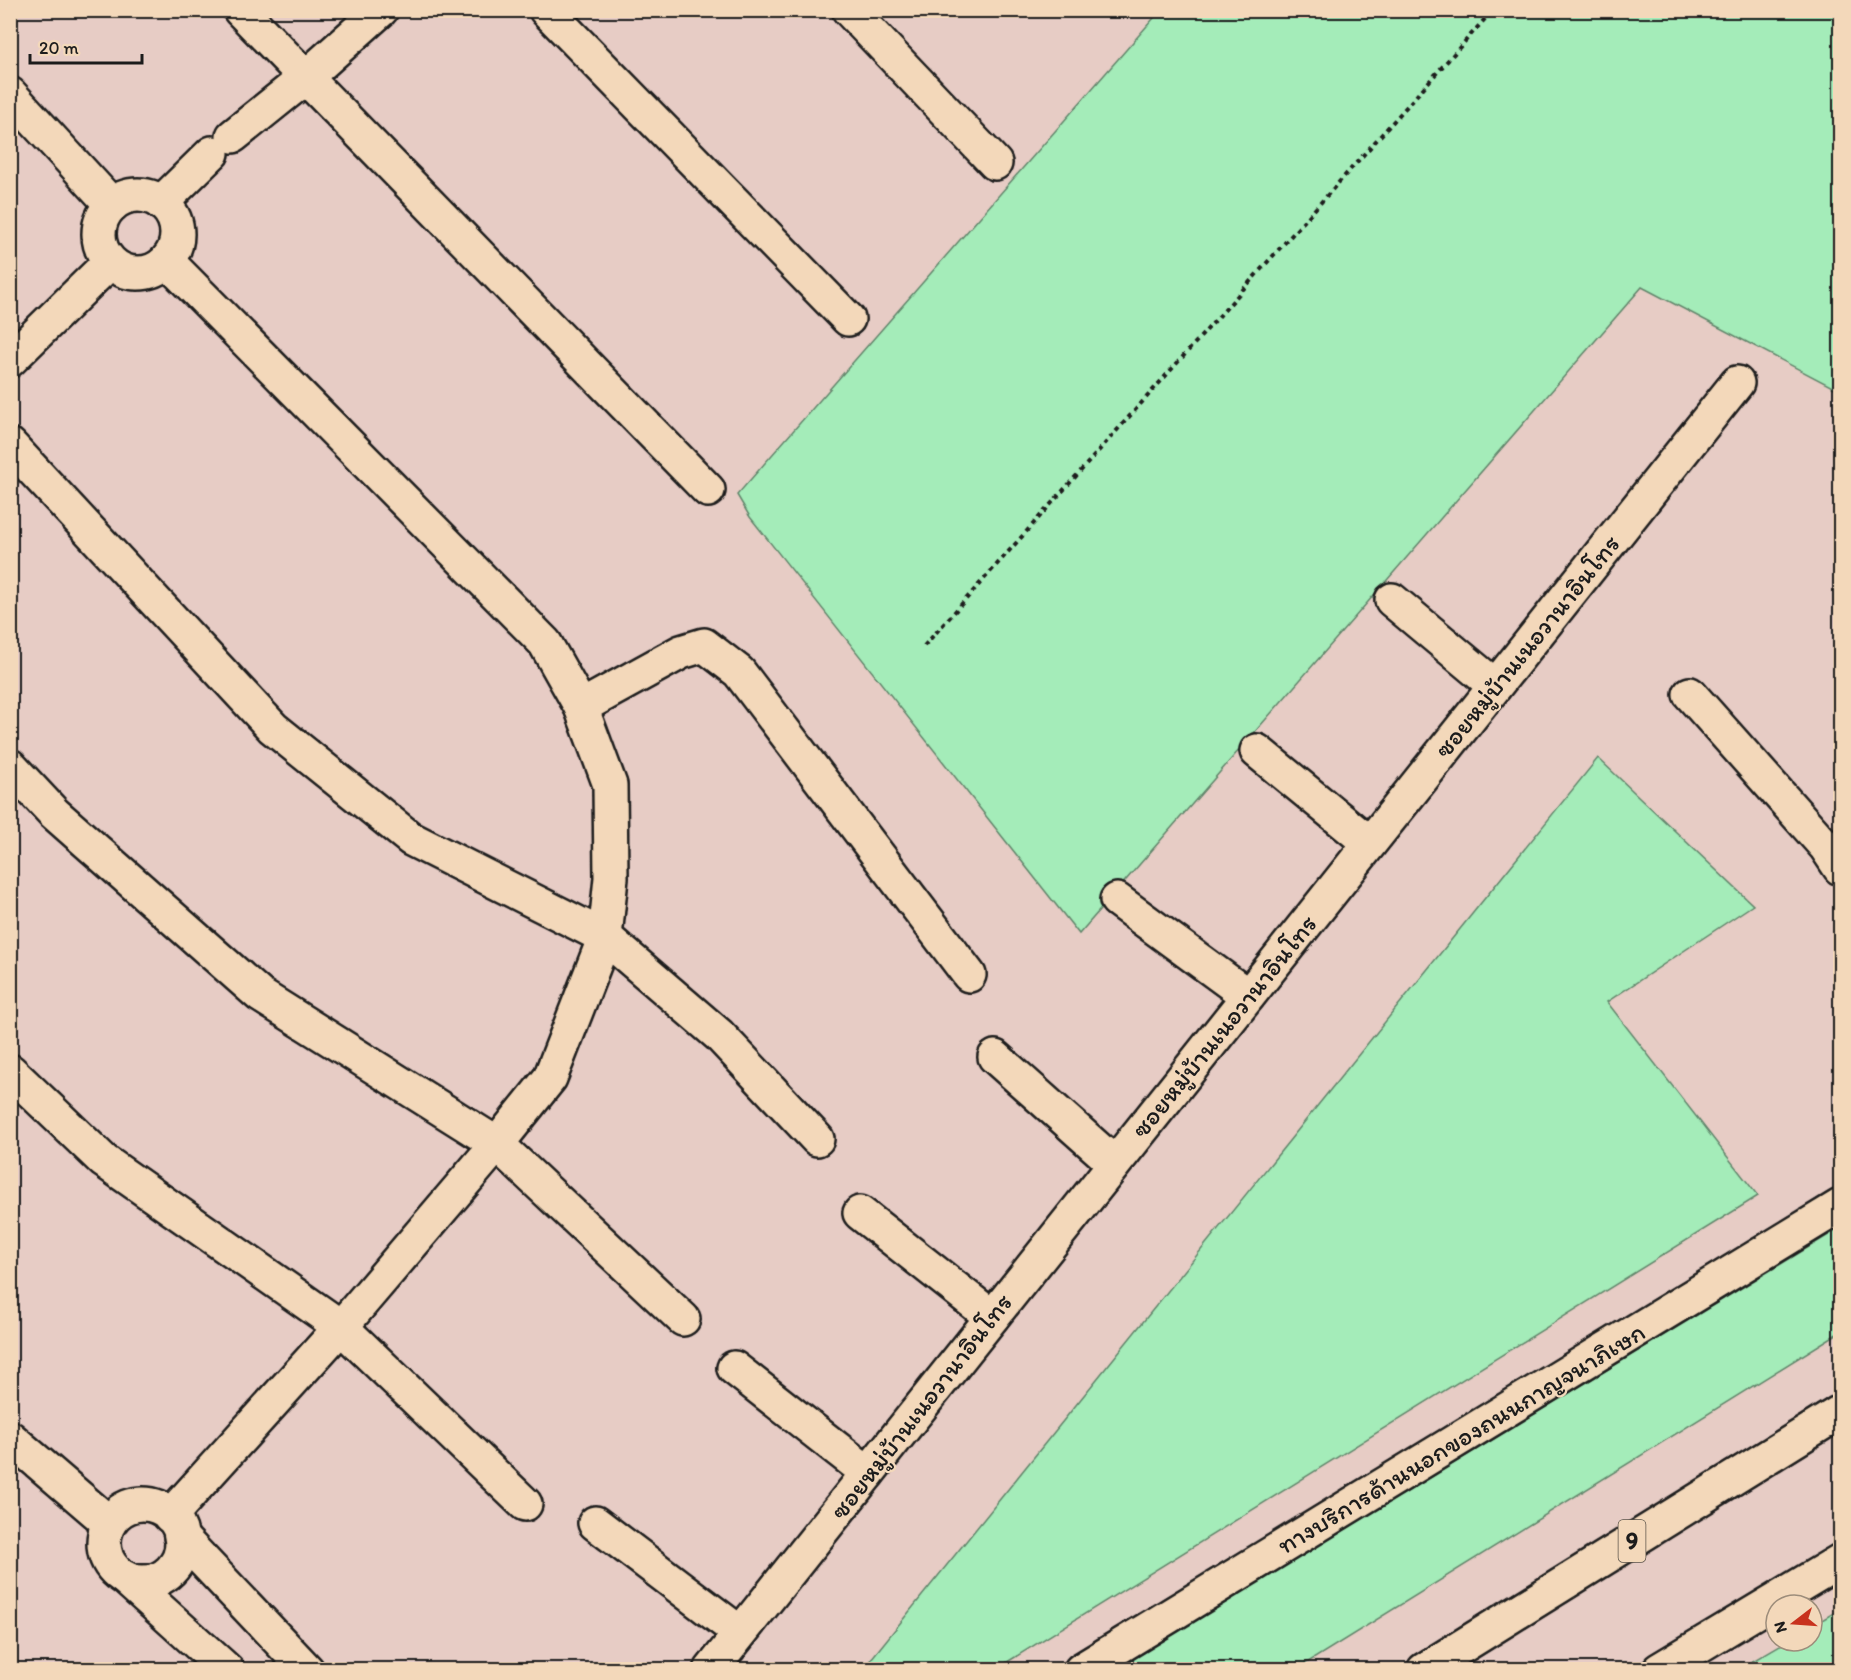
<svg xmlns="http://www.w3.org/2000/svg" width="1851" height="1680" viewBox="0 0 1851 1680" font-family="Itim,'Playpen Sans Thai',sans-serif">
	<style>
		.green { fill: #a4ecb9; stroke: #60846a; stroke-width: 1.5 }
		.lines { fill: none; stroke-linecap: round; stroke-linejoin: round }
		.street-casing { stroke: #1c1c1c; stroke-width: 38 }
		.secondary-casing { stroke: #1c1c1c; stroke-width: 38 }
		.highway-casing { stroke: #1c1c1c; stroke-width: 38 }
		.path { stroke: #1c1c1c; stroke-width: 4; stroke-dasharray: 4.5 4.5; stroke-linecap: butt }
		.street { stroke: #f3d8ba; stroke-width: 33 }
		.secondary { stroke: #f3d8ba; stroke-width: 33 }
		.highway { stroke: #f3d8ba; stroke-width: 33 }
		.labels { text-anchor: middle; stroke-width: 4.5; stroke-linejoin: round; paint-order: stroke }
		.shield { fill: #f3d8ba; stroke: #5c544b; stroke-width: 1.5 }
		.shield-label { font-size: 24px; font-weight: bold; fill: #1c1c1c }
		.street-label { font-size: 26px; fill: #1c1c1c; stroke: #f3d8ba }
	</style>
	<rect width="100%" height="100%" fill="#e7ccc5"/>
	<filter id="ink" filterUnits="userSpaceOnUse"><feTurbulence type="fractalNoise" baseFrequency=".0167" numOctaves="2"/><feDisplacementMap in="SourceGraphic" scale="12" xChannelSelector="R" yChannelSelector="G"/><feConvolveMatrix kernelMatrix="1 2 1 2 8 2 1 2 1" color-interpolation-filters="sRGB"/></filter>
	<g filter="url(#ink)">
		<g class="green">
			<polygon points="1160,11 1840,11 1840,391 1642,287 1079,934 750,517 737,495"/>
			<polygon points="1598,758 1753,905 1607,1002 1758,1196 996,1669 863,1669"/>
			<polygon points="1840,1228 1840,1332 1297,1669 1116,1669"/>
			<polygon points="1840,1609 1840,1669 1739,1669 1787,1641 1812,1641 1812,1626"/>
		</g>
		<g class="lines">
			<defs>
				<g id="street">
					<polyline points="240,10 708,490"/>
					<polyline points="546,10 848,319"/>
					<polyline points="849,10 995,163"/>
					<polyline points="10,94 112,205"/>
					<polyline points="233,136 305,78 381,10"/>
					<circle cx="138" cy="234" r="39"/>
					<polyline points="161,203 212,153"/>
					<polyline points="167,261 545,643 581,707 610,785 611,878 605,937 550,1078 497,1144 341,1327 170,1516"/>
					<polyline points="10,360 110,262"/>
					<polyline points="10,445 273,728 411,839 605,937 719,1035 817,1139"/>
					<polyline points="1392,600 1495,686"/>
					<polyline points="1690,694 1826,847 1840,868"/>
					<polyline points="581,707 681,652 704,645 739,672 969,975"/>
					<polyline points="1257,751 1369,843"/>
					<polyline points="10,766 54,813 260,995 497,1144 683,1319"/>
					<polyline points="1117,900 1248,996"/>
					<polyline points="995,1057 1114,1163"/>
					<polyline points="10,1071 104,1161 341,1327 525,1504"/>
					<polyline points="860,1213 992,1317"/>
					<polyline points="734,1368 868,1473"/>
					<polyline points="10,1438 109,1523"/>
					<circle cx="143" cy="1543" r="39"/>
					<polyline points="595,1523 740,1633"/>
					<polyline points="181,1537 307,1670"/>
					<polyline points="125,1578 227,1670"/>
					<polyline points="711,1670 1737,383"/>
				</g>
				<polyline id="secondary" points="1081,1670 1840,1206"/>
				<g id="highway">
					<polyline points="1424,1670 1840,1412"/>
					<polyline points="1659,1670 1840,1561"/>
				</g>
			</defs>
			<use href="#street" class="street-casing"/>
			<use href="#secondary" class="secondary-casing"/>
			<use href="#highway" class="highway-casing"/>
			<polyline class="path" points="924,646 1493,10"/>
			<use href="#street" class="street"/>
			<use href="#secondary" class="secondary"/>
			<use href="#highway" class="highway"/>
		</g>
	</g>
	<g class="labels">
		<rect class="shield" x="1618.5" y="1520" width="27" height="42" rx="4.5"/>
		<g class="shield-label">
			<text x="1632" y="1549">9</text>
		</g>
		<g class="street-label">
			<text transform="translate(1527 646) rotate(-51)" y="9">ซอยหมู่บ้านเนอวานาอินโทร</text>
			<text transform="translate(1224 1026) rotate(-51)" y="9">ซอยหมู่บ้านเนอวานาอินโทร</text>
			<text transform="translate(921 1406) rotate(-52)" y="9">ซอยหมู่บ้านเนอวานาอินโทร</text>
			<text transform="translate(1461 1438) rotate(-31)" y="9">ทางบริการด้านนอกของถนนกาญจนาภิเษก</text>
		</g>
	</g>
	<rect width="1851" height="1680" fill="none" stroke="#f3d8ba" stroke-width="36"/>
	<rect x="18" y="18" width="1815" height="1644" fill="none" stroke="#1c1c1c" stroke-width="2" filter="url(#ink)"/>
	<g transform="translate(1794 1623) rotate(253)"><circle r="28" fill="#f3d8ba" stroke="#9d8d7b" stroke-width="1.5"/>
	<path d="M0-4.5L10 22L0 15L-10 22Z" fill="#c8321e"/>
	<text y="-9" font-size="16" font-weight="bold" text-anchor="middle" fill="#1c1c1c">N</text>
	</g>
	<path d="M30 54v9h112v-9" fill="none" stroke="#1c1c1c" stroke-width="3"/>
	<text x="39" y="54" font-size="18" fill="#1c1c1c" stroke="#f3d8ba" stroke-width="4.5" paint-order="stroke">20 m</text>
</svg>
